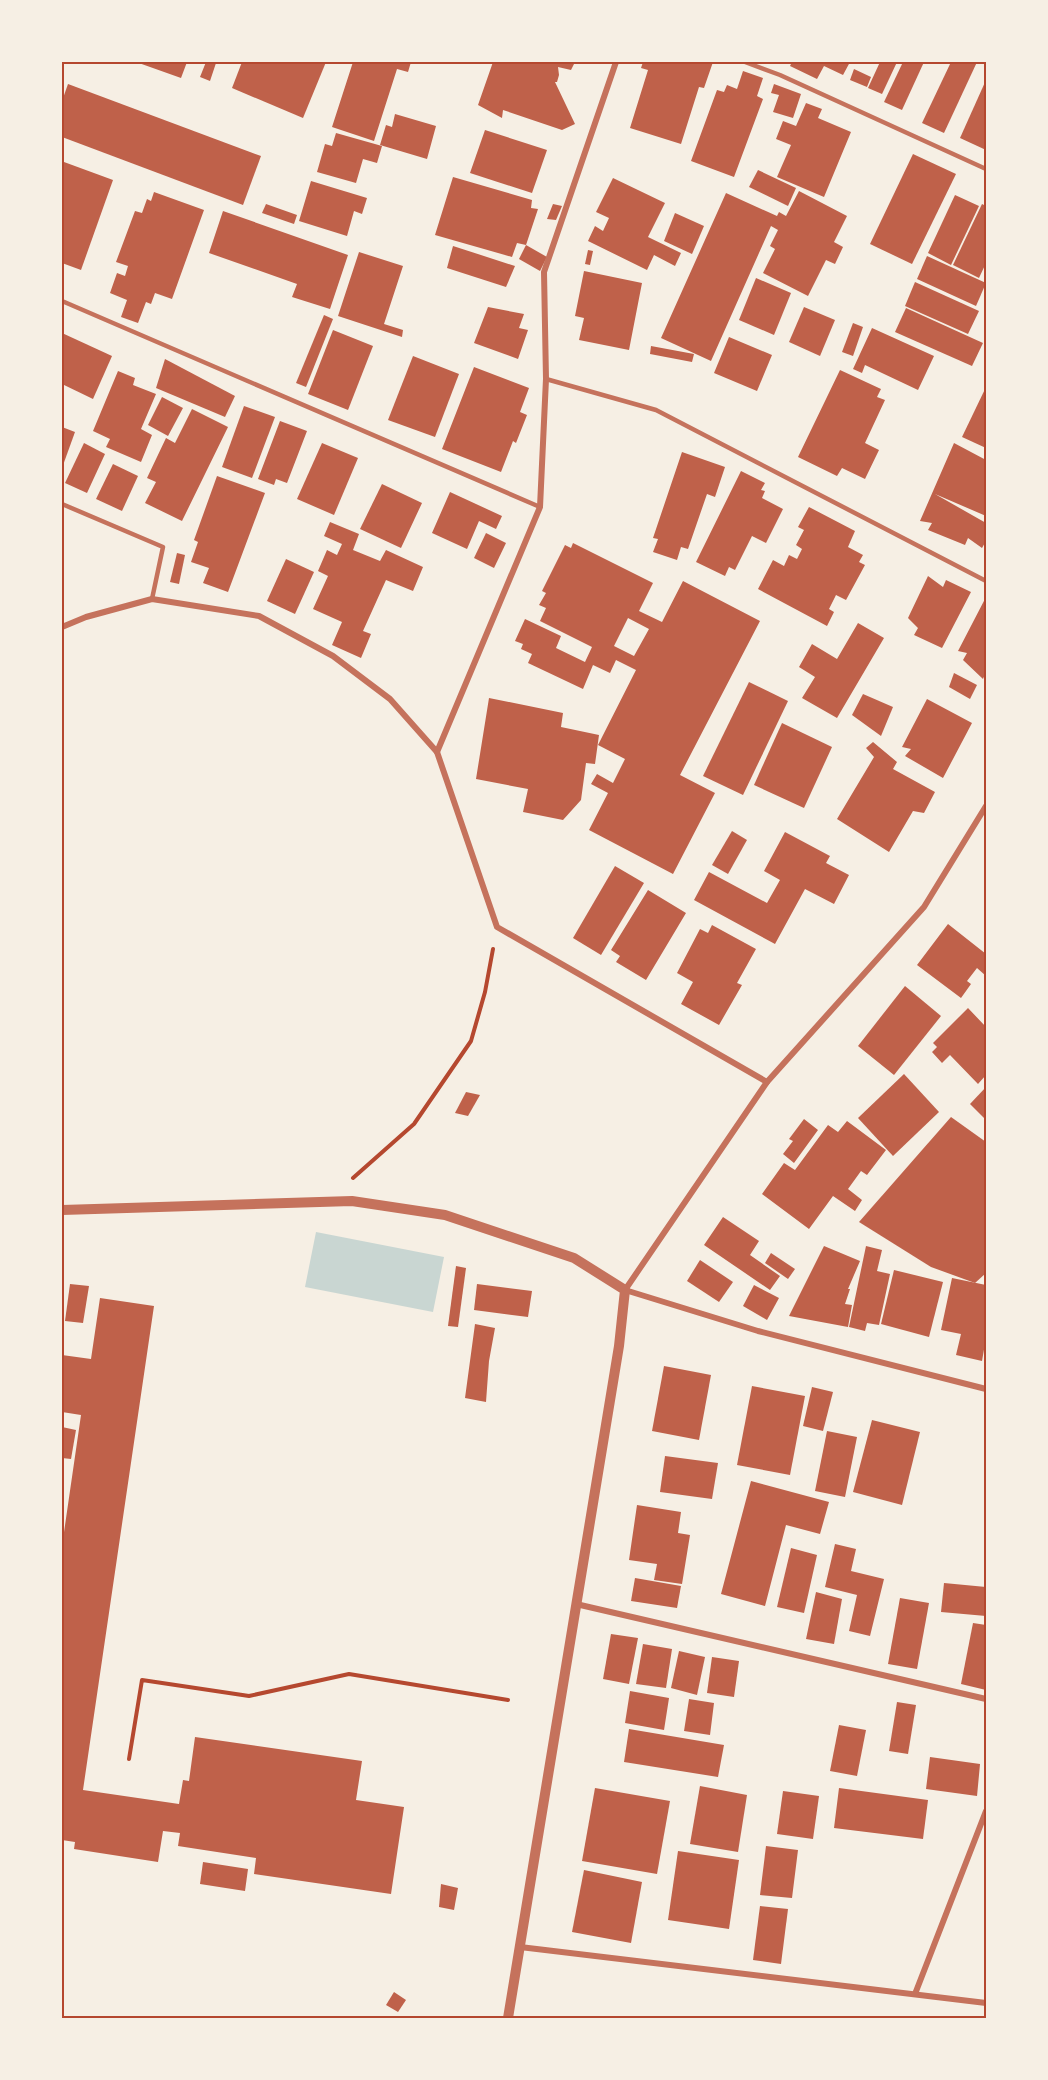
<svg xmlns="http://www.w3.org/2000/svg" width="1048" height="2080" viewBox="0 0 1048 2080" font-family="Poppins,sans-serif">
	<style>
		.water { fill: #c9d6d2 }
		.building { fill: #bf614a; fill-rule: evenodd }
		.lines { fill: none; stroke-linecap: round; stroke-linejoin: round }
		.path { stroke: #b5482f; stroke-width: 4 }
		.service { stroke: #c5725c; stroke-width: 4.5 }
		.minor { stroke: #c5725c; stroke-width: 6 }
		.tertiary { stroke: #c5725c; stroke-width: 10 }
		.neatline { fill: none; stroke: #b5482f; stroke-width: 2 }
	</style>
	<rect width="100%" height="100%" fill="#f6efe4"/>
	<polygon class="water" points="316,1232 444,1257 433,1312 305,1287"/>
	<g class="building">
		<polygon points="136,62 187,62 181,78"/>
		<polygon points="206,62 216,63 210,81 200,77"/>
		<polygon points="242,62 326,62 303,118 232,88"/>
		<polygon points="353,62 411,62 408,72 397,69 374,141 332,127"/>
		<polygon points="493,62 575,62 571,70 558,67 559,75 557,82 555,82 575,124 562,130 503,110 502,118 478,105"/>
		<polygon points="643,62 713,62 704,88 699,87 681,144 630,128 648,70 641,68"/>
		<polygon points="792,62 850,62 843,75 824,66 817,79 790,66"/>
		<polygon points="880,62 897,62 882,94 868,88"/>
		<polygon points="903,62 924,62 902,110 884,102"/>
		<polygon points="951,62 977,62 944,133 922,123"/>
		<polygon points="854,69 871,77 867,87 850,80"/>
		<polygon points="743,71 763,78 757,96 763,99 734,177 691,161 717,90 724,92 727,85 737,89"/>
		<polygon points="986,80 986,150 960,138"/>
		<polygon points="68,84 261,156 243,205 62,137 62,101"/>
		<polygon points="774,84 801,94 793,118 773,112 779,95 771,93"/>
		<polygon points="806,103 822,109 818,118 851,132 824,197 777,177 791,145 776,139 783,121 796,126"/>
		<polygon points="395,114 436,126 427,159 380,145 386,125 392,127"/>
		<polygon points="485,130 547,150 532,193 470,173"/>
		<polygon points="336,133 382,146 377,163 363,159 356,183 317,172 325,144 332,146"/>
		<polygon points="913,154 956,174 912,264 870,244"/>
		<polygon points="64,162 113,180 81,270 62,263 62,168"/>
		<polygon points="758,170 796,188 788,206 749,187"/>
		<polygon points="453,177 532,200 531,208 538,209 526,245 517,243 512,257 435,235"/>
		<polygon points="613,178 665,203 648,237 681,253 675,266 654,255 647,270 588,241 595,226 603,231 609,218 596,212"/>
		<polygon points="311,181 367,198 362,214 354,211 347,236 299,221"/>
		<polygon points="799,191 847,216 834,242 843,247 835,264 826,260 808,296 763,273 775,249 770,246 778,230 771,226 711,361 661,338 726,193 777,216 779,212 786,216"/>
		<polygon points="154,192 204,210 172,299 155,293 151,304 146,302 138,323 121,317 127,300 110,293 117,273 125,276 128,266 116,262 135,211 142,213 147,199 151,201"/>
		<polygon points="955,195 979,206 951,265 928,253"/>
		<polygon points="266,204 297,215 294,224 262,213"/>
		<polygon points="553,204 562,206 556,220 547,219"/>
		<polygon points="982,204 986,206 986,263 979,278 953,265"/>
		<polygon points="223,211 348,255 330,309 292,297 297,284 209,253"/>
		<polygon points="675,213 704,226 692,254 664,241"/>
		<polygon points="526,245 547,257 540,271 519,259"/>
		<polygon points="453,246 515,266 506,287 447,268"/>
		<polygon points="588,250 593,251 590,265 585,264"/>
		<polygon points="359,252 403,266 384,324 403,330 402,337 338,316"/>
		<polygon points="927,256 986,283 976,306 917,279"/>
		<polygon points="584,271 642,283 629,350 579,340 584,318 575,316"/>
		<polygon points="756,278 791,293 774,335 739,320"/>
		<polygon points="915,282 979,311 968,334 905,306"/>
		<polygon points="488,307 524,314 519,328 528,330 518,359 474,343"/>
		<polygon points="804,307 835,320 820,356 789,342"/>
		<polygon points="906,308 983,343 972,366 895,332"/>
		<polygon points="324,315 333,319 306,387 296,383"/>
		<polygon points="853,323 863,327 853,356 842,352"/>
		<polygon points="872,328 934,356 918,390 865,365 862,373 853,369"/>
		<polygon points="333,330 373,346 348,410 308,394"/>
		<polygon points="62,333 112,356 93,399 62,384"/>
		<polygon points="729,337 772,355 757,391 714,373"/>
		<polygon points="651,346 694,354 692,362 650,354"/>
		<polygon points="413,356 459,374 435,437 388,420"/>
		<polygon points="165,359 235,396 225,417 156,388"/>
		<polygon points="474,367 529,388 520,412 527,415 516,443 513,441 501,472 442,449"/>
		<polygon points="840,370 881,389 877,397 885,400 865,443 879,450 865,479 842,468 837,476 798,457"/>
		<polygon points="118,371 135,378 133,385 156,394 141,429 152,435 141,462 106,447 110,439 93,431"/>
		<polygon points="986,387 986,448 962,437"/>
		<polygon points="162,397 183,408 168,436 148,425"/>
		<polygon points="244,406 275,417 252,478 222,467"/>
		<polygon points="192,409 228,427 182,521 145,503 156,482 147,478 166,438 175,443"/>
		<polygon points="280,421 307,431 287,483 276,479 274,485 258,479"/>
		<polygon points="62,427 75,432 62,468"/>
		<polygon points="84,443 105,454 87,493 65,483"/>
		<polygon points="322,443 358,458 334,515 297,499"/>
		<polygon points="954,443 986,460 986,516 935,494 986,523 986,541 982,548 968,538 965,545 928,530 932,523 920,521"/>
		<polygon points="682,452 725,467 715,497 707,494 688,549 681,547 677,560 653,552 658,539 653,538"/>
		<polygon points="113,464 138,476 122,511 96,499"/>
		<polygon points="741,471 765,483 761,490 765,491 762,498 783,509 766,543 752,536 735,570 729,567 725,576 696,562"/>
		<polygon points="217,476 265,493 228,592 203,583 209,568 191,562 198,542 194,540"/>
		<polygon points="382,484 422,503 401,548 360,529"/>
		<polygon points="450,492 502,516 496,529 479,521 467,549 432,533"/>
		<polygon points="809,507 855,531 848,547 863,555 859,562 865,565 846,600 836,595 829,609 834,612 827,626 758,589 773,560 784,566 789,555 797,559 802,549 796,545 804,530 798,527"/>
		<polygon points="330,522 359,534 353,550 380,561 386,550 423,567 413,591 386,580 363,631 371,634 361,658 332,645 342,622 313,609 328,576 318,571 327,550 337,555 342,544 324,536"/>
		<polygon points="486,533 506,543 494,568 474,558"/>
		<path d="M 573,543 L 653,583 L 639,611 L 662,622 L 683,581 L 760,621 L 680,775 L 715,793 L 673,874 L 589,830 L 608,793 L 591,784 L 597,774 L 613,783 L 625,759 L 598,745 L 636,670 L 616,660 L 610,673 L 593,665 L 583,689 L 528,663 L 532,654 L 521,649 L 523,644 L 515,641 L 525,619 L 561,636 L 556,648 L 585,662 L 592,647 L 540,621 L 546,608 L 539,605 L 546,593 L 542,591 L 565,545 L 571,548 ZM 628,618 L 649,629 L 634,656 L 614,646 Z"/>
		<polygon points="177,553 185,555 179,584 170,582"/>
		<polygon points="286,559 314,572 295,614 267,601"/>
		<polygon points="928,576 943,587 946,580 971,592 942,648 914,635 918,628 908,618"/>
		<polygon points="986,597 986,672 983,679 963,660 967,653 958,651"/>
		<polygon points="858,623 884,638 837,718 802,698 815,677 799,667 812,644 837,659"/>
		<polygon points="954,673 977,685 970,699 949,687"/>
		<polygon points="749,682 788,701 743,795 703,776"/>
		<polygon points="863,694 893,707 881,736 852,715"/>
		<polygon points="489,698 563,713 561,727 599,735 595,764 586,763 581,800 563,820 523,812 528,789 476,779"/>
		<polygon points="927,699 972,723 943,778 905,756 911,749 902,747"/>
		<polygon points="782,723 832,747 804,808 754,785"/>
		<polygon points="873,742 897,762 893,769 935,792 924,813 913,811 889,852 837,819 874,757 866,748"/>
		<polygon points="732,831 747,840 728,874 712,865"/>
		<polygon points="785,832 830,856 826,863 849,875 834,904 805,889 775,944 694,900 709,872 767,903 780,880 764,871"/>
		<polygon points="615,866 644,883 601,955 573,938"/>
		<polygon points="648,890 686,913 646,980 616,962 620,956 611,950"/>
		<polygon points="948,924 986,954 986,976 977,968 967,981 971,984 961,998 917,965"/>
		<polygon points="712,925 756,949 737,983 742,985 719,1025 681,1004 693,982 677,973 700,929 708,933"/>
		<polygon points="905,986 941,1016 894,1075 858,1046"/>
		<polygon points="968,1008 986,1027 986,1075 978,1084 950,1055 942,1063 932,1052 937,1047 933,1043"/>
		<polygon points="904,1074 939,1112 893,1156 858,1118"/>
		<polygon points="986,1087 986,1120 970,1104"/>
		<polygon points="466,1092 480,1095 468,1116 455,1113"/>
		<polygon points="951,1117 986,1142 986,1273 975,1283 931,1267 859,1222"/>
		<polygon points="804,1119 818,1130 794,1163 783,1154 793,1141 789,1139"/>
		<polygon points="847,1121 886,1150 867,1175 861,1171 848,1189 862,1200 855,1211 833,1196 809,1229 762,1194 784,1163 795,1170 828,1125 838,1132"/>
		<polygon points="723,1217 759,1241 750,1255 780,1276 770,1290 704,1245"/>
		<polygon points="824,1246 860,1261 848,1289 850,1289 845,1304 852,1305 848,1327 789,1316"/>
		<polygon points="866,1246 882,1250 877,1271 890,1274 879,1325 867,1323 865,1331 849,1327"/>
		<polygon points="771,1253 795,1269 788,1279 765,1263"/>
		<polygon points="700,1260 733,1282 719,1302 687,1281"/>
		<polygon points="456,1266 466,1268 458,1327 448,1326"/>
		<polygon points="894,1270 943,1282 929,1337 881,1324"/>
		<polygon points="952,1278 986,1285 986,1338 982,1361 956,1355 961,1334 941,1330"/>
		<polygon points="70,1284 89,1286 83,1323 65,1321"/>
		<polygon points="477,1284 532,1291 528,1317 474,1310"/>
		<polygon points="754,1285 779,1298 767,1320 743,1306"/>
		<polygon points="100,1298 154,1306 83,1790 179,1804 183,1780 189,1781 195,1737 362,1761 356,1800 404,1807 391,1894 254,1874 256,1858 178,1846 180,1833 163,1831 158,1862 74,1849 75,1842 62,1840 62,1546 81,1415 62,1412 62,1355 91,1359"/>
		<polygon points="475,1324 495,1328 489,1361 486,1402 465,1398"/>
		<polygon points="664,1366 711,1375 699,1440 652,1431"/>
		<polygon points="752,1386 805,1396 790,1475 737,1465"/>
		<polygon points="812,1387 833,1392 823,1431 803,1426"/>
		<polygon points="872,1420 920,1432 902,1505 853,1492"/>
		<polygon points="62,1427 76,1430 71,1459 62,1458"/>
		<polygon points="827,1431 857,1437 845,1497 815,1491"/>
		<polygon points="665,1456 718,1463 712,1499 660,1492"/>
		<polygon points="751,1481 829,1502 820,1534 786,1525 765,1606 721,1594"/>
		<polygon points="637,1505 681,1512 678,1533 690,1535 682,1584 654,1580 657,1564 629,1560"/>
		<polygon points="835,1544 856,1549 851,1571 884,1579 870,1636 849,1631 857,1595 825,1587"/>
		<polygon points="791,1548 817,1555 804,1613 777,1607"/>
		<polygon points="635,1578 681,1586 677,1608 631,1601"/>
		<polygon points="944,1583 986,1587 986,1616 941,1612"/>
		<polygon points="816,1592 842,1599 834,1644 806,1639"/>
		<polygon points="900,1598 929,1603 917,1669 888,1664"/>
		<polygon points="973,1623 986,1625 986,1690 961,1684"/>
		<polygon points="611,1634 638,1638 629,1684 603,1679"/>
		<polygon points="643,1644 672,1649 666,1688 636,1684"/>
		<polygon points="679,1651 705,1657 697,1695 671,1688"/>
		<polygon points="712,1657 739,1661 734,1697 707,1693"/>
		<polygon points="630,1691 669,1698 664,1730 625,1723"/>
		<polygon points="689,1699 714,1703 710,1735 684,1731"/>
		<polygon points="897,1702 916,1705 908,1754 889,1751"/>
		<polygon points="839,1725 866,1730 857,1776 830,1771"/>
		<polygon points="629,1729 724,1745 718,1777 624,1762"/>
		<polygon points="930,1757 980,1764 977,1796 926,1789"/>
		<polygon points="700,1786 747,1795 738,1852 690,1844"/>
		<polygon points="595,1788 670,1801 657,1874 582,1861"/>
		<polygon points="839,1788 928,1800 923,1839 834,1828"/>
		<polygon points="783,1791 819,1796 813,1839 777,1834"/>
		<polygon points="766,1846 798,1850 792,1898 760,1895"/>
		<polygon points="678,1851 739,1860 729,1929 668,1920"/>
		<polygon points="203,1862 248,1869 245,1891 200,1884"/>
		<polygon points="584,1870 642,1882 631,1943 572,1932"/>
		<polygon points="441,1884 458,1888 454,1910 439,1907"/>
		<polygon points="760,1906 788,1909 781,1964 753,1960"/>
		<polygon points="394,1992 406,2000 398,2012 386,2005"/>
	</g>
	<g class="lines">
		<g class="path">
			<polyline points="353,1178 414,1124 471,1041 485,992 493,949"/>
			<polyline points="129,1759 142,1680 249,1696 349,1674 508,1700"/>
		</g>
		<g class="service">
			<polyline points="745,62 780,75 986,169"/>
			<polyline points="62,301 540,507"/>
			<polyline points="546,379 656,410 986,581"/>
			<polyline points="62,504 163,547 152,599"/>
		</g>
		<g class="minor">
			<polyline points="62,627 86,617 152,599 259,616 333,656 390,699 437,752 497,927 767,1082"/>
			<polyline points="437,752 540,507 546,379 544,272 616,62"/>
			<polyline points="986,806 924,907 767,1082 625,1290 758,1331 986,1389"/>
			<polyline points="576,1604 986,1699"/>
			<polyline points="520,1947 986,2003"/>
			<polyline points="915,1994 986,1811"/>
		</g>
		<polyline class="tertiary" points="62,1210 352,1201 445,1215 574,1258 625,1290 619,1346 508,2018"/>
	</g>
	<rect width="1048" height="2080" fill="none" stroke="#f6efe4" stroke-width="126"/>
	<rect x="63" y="63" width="922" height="1954" class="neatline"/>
</svg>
